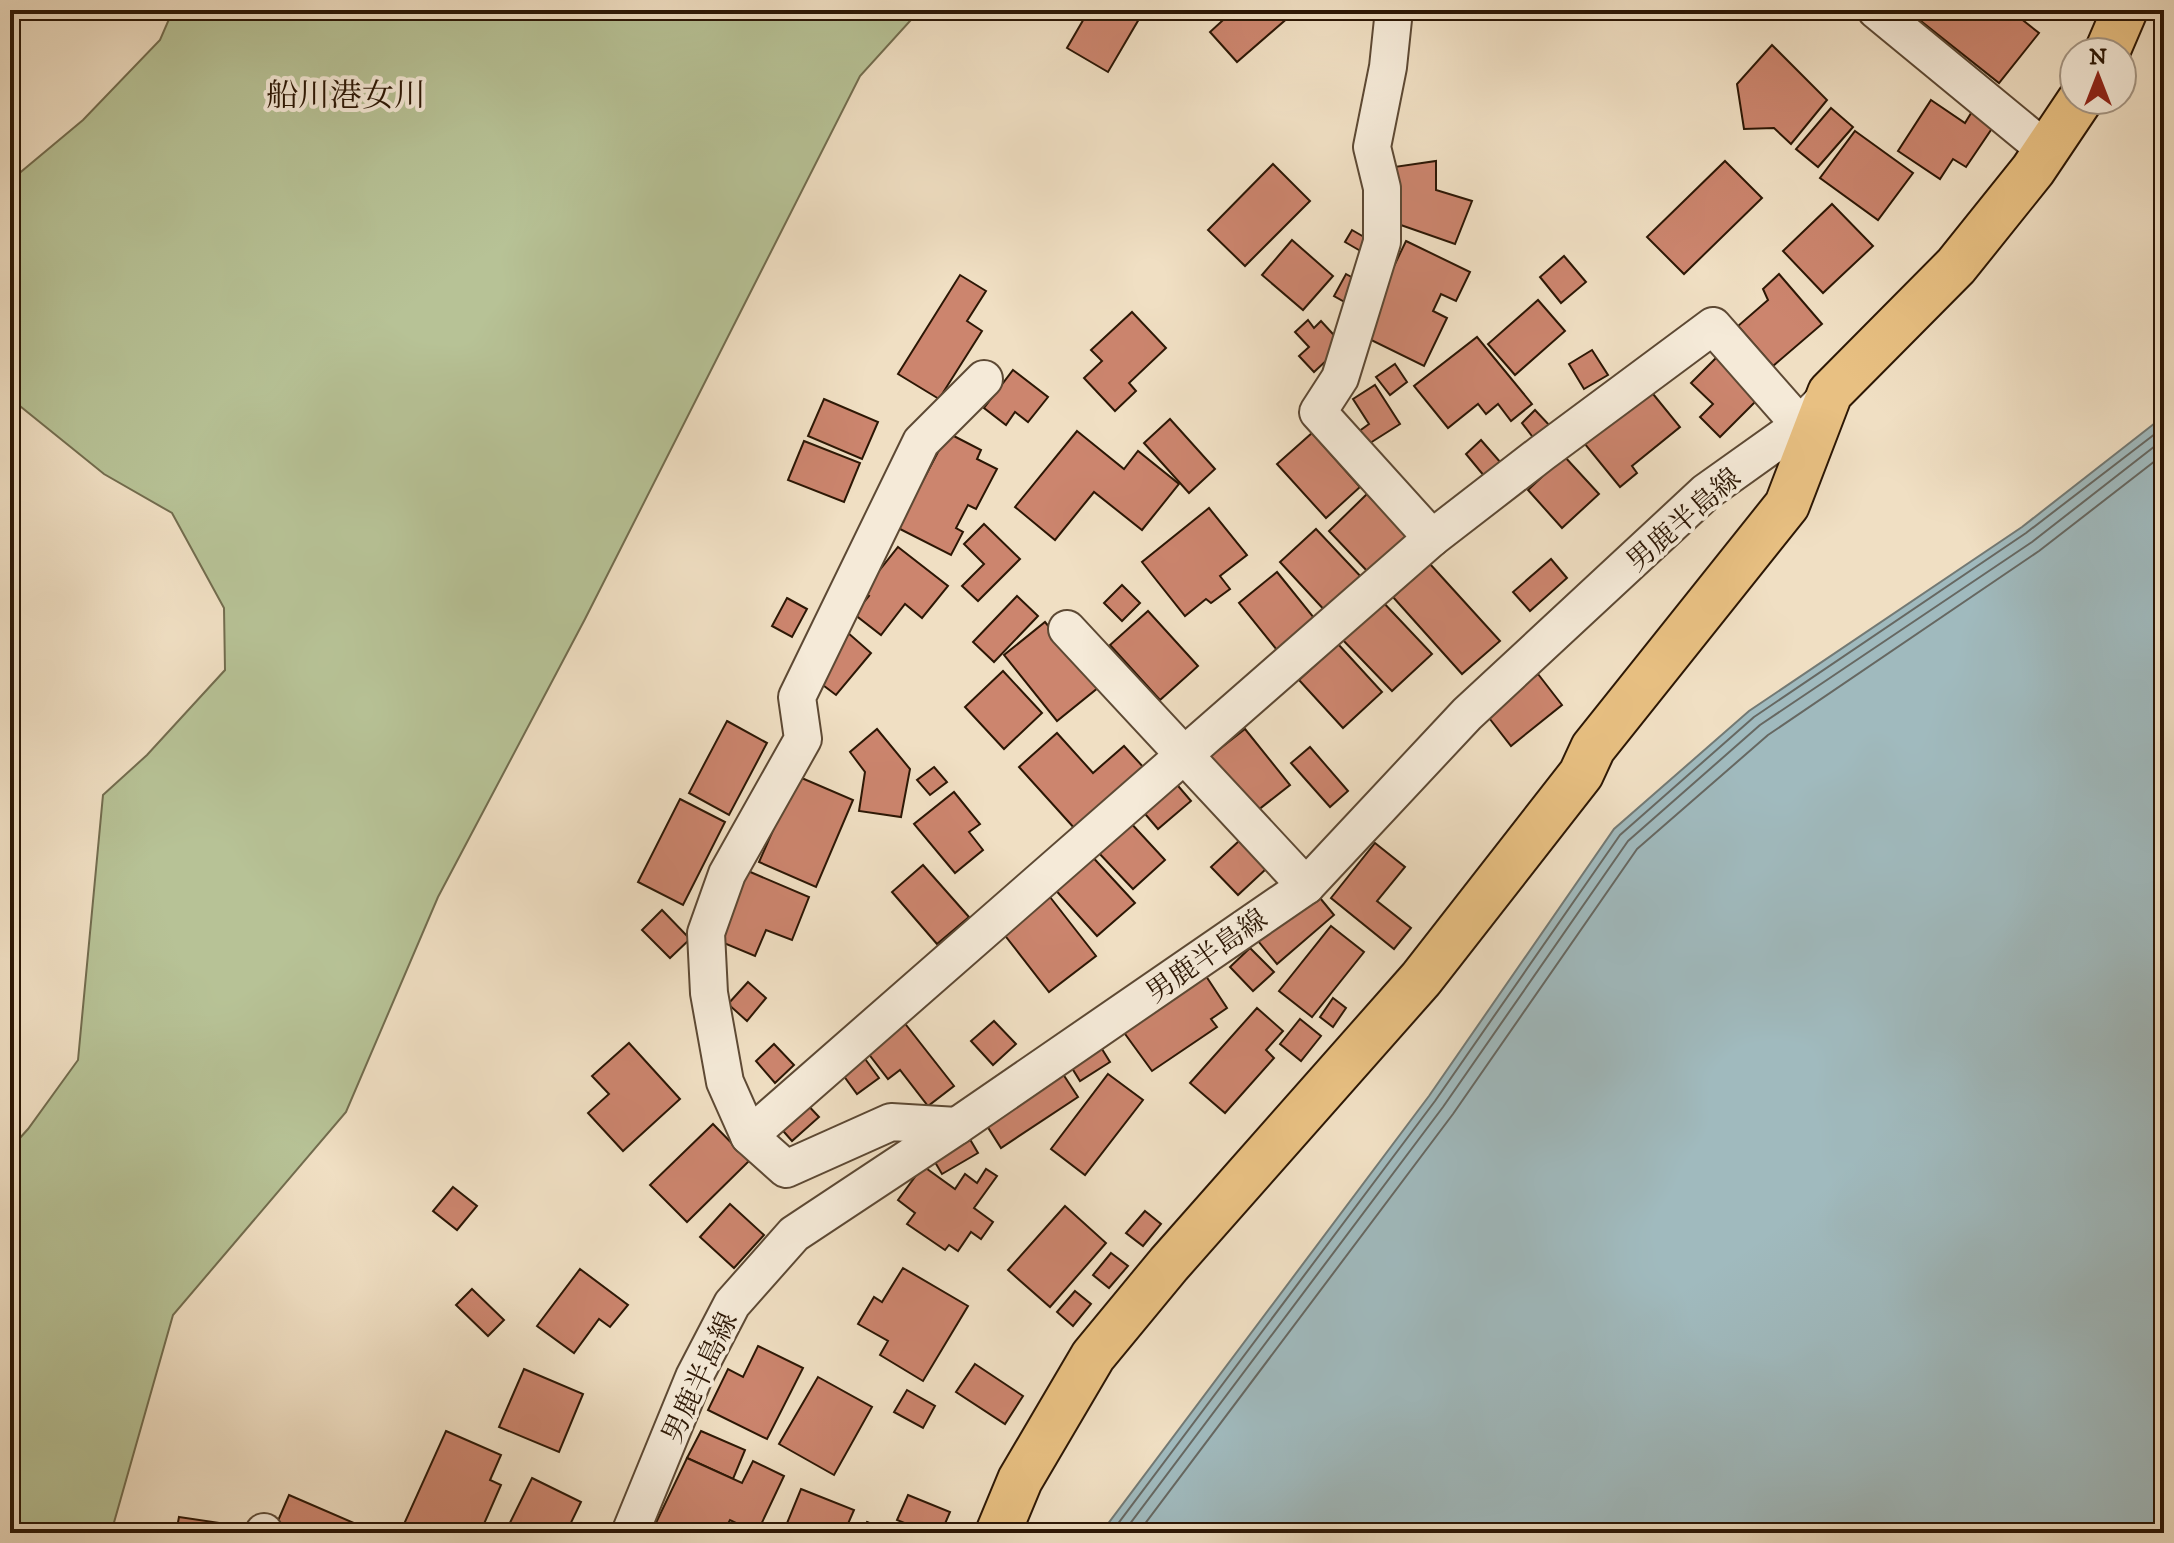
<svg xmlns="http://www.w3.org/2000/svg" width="2174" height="1543" viewBox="0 0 2174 1543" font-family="'IM FELL DW Pica','Noto Serif JP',serif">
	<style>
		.green { fill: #b7c296; stroke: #726c4e; stroke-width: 2 }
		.water { fill: #a0babe; stroke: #727974; stroke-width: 2 }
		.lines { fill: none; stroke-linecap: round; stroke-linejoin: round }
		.shore { stroke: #666862; stroke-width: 2 }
		.building { fill: #cc856e; stroke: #2c1705; stroke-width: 2 }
		.minor-casing { stroke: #5d4934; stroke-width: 40 }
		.major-casing { stroke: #2c1705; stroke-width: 48 }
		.minor { stroke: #f5ead8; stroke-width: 36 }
		.major { stroke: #e8c082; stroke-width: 44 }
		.labels { text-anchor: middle; stroke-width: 8; stroke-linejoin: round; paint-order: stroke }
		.street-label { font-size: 28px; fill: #2c1705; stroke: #f5ead8 }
		.quarter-label { font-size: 32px; fill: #2c1705; stroke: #f5ead8 }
	</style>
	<rect width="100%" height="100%" fill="#f0dfc3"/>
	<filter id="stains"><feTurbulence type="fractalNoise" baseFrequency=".0025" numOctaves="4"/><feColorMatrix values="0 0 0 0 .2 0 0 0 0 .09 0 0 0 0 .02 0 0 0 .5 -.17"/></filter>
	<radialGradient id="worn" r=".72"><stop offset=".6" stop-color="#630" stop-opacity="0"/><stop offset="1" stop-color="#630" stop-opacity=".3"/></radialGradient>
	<polygon class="green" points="173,10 920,10 860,76 585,619 438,897 346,1112 173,1315 111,1533 10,1533 10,1149 28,1129 78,1060 103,795 147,755 225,670 224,608 172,513 104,474 10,398 10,181 83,120 160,40"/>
	<polygon class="water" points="2164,416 2164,1533 1101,1533 1429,1096 1614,829 1749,711 2022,527"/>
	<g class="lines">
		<g class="shore">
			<polyline points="1111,1533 1435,1101 1620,835 1754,717 2026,533 2164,427"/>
			<polyline points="1123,1533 1443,1107 1628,841 1760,725 2032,542 2164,439"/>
			<polyline points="1138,1533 1453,1114 1637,849 1768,735 2039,551 2164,454"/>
		</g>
	</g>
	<g class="building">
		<polygon points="1089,10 1123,10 1139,19 1108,72 1067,48"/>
		<polygon points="1234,10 1297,10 1237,62 1210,32"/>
		<polygon points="1907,10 2010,10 2039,33 1999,83"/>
		<polygon points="1772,45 1827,100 1791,144 1774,128 1744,129 1737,84"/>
		<polygon points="1931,100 1965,123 1973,110 1995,124 1966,167 1953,159 1940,179 1898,151"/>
		<polygon points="1831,108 1853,127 1818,167 1796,149"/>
		<polygon points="1855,131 1913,173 1878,220 1820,178"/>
		<polygon points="1436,161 1436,190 1472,201 1455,244 1395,223 1394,167"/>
		<polygon points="1725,161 1762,198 1684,274 1647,237"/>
		<polygon points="1273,164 1310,201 1245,266 1208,230"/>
		<polygon points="1832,204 1873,246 1823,293 1783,251"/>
		<polygon points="1352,230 1371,241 1364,253 1345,242"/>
		<polygon points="1292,240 1333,276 1303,310 1262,275"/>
		<polygon points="1406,241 1470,272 1456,301 1441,294 1433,311 1447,318 1424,366 1361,335"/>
		<polygon points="1564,256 1586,282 1561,303 1540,277"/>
		<polygon points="1346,274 1362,283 1350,305 1334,296"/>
		<polygon points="1779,274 1822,324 1773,366 1738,326 1768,300 1763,289"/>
		<polygon points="960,275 986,291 967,321 982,331 939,399 898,374"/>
		<polygon points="1538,300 1565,331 1515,375 1488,344"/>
		<polygon points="1132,312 1166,348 1129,383 1136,391 1115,411 1084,378 1102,361 1091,350"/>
		<polygon points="1308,320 1314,328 1321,321 1343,345 1314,372 1299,356 1309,347 1295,332"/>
		<polygon points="1477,337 1532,404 1511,421 1498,404 1486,414 1478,404 1448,428 1414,386"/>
		<polygon points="1592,350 1608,375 1584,389 1569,364"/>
		<polygon points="1717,357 1759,398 1720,437 1700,417 1713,404 1691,383"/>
		<polygon points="1395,364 1407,382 1390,395 1376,377"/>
		<polygon points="1013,370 1048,397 1028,422 1015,412 1006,425 984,408"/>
		<polygon points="1375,385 1400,424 1367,445 1358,432 1369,424 1353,399"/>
		<polygon points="1649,389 1680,427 1632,466 1637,473 1620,487 1584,443"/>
		<polygon points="824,399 878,422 862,459 808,436"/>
		<polygon points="1535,410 1552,428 1535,440 1522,423"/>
		<polygon points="1170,419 1215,469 1189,493 1144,443"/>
		<polygon points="1077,431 1124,469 1138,451 1179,484 1142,530 1094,492 1055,540 1015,507"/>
		<polygon points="948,433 981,450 977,459 997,469 976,509 968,505 956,528 963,532 951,555 898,528"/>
		<polygon points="1312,433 1360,487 1326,518 1277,464"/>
		<polygon points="1481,440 1501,463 1485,477 1466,454"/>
		<polygon points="804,441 860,463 844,502 788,480"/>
		<polygon points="1564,456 1599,494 1562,528 1528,490"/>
		<polygon points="1367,494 1408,537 1369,573 1329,531"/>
		<polygon points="1209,508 1247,555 1220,576 1230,589 1211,603 1206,599 1185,616 1142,562"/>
		<polygon points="984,524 1020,559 978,601 962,586 984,564 964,544"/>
		<polygon points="1316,529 1364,580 1328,614 1280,562"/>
		<polygon points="898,547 948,586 922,618 905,604 881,635 854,614 869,596 863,591"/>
		<polygon points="1551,559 1567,578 1530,611 1513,592"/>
		<polygon points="1430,564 1500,641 1462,674 1393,597"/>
		<polygon points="1277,572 1323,629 1285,660 1239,603"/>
		<polygon points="1122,585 1140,603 1122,621 1104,603"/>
		<polygon points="1017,596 1038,616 994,662 973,642"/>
		<polygon points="787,598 807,609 792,637 772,626"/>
		<polygon points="1380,599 1432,654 1392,691 1340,637"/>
		<polygon points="1148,611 1198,666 1160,700 1110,645"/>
		<polygon points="1045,622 1099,687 1057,721 1004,655"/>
		<polygon points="847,632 871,653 836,695 811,676"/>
		<polygon points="1338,644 1382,692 1343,728 1299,680"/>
		<polygon points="1003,671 1042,713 1004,749 965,707"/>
		<polygon points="1538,674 1562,705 1511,746 1486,714"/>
		<polygon points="727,721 767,743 729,815 689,793"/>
		<polygon points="877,729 910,769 901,817 859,811 865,772 850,752"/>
		<polygon points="1245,729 1290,785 1253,814 1208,758"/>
		<polygon points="1057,733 1093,773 1124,746 1145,769 1076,830 1019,767"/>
		<polygon points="1310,747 1348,791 1330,807 1291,763"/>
		<polygon points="934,767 947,782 930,795 917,780"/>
		<polygon points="797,776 853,800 816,887 759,862"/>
		<polygon points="1173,780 1191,801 1158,829 1140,808"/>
		<polygon points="954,792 980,824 969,832 983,850 955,873 914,824"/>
		<polygon points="680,799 725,822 683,905 638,882"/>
		<polygon points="1128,820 1165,860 1133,889 1096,850"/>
		<polygon points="1239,841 1266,869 1238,895 1211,867"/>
		<polygon points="1375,843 1405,867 1377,901 1411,928 1394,949 1331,898"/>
		<polygon points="1088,852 1135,903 1097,936 1051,885"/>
		<polygon points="923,865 969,917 937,944 892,892"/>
		<polygon points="748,871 809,897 792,940 766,930 755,956 719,941"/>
		<polygon points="1311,887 1334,915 1277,964 1253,935"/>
		<polygon points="1050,897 1096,956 1049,992 1003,933"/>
		<polygon points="662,910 690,939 670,958 642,930"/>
		<polygon points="1331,926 1364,952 1312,1017 1279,991"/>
		<polygon points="1250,948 1274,972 1253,991 1230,967"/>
		<polygon points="1202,970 1227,1008 1211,1019 1217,1027 1152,1071 1120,1027"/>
		<polygon points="748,982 766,998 747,1021 728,1004"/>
		<polygon points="1333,998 1346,1008 1333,1027 1320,1017"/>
		<polygon points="1257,1008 1283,1031 1266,1050 1274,1058 1225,1113 1190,1083"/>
		<polygon points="899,1016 954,1086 928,1106 900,1070 888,1079 861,1044"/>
		<polygon points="1300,1019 1321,1036 1301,1061 1280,1044"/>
		<polygon points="994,1021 1016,1044 993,1065 971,1041"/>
		<polygon points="1097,1041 1110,1062 1080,1081 1067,1060"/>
		<polygon points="629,1043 680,1099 623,1151 588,1113 609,1094 592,1076"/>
		<polygon points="774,1044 794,1065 775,1083 756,1061"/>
		<polygon points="860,1052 879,1078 857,1094 838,1068"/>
		<polygon points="1059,1068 1078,1097 1001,1148 982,1118"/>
		<polygon points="1108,1074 1143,1100 1085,1175 1051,1149"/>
		<polygon points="803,1100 819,1117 792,1141 777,1124"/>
		<polygon points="713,1124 749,1161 687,1222 650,1185"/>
		<polygon points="968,1136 978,1153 942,1174 932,1157"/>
		<polygon points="923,1166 955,1189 965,1174 977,1183 986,1169 997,1176 974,1208 993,1222 981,1239 971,1232 958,1251 949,1245 945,1250 907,1224 915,1213 898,1200"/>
		<polygon points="453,1187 477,1206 457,1230 433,1211"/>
		<polygon points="730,1204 764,1235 734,1268 700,1237"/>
		<polygon points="1065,1206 1106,1243 1050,1307 1008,1270"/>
		<polygon points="1145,1211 1161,1224 1143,1246 1126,1233"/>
		<polygon points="1111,1253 1128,1266 1109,1288 1093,1275"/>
		<polygon points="903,1268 968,1306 923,1381 880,1355 888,1341 858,1324 874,1297 882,1302"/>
		<polygon points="580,1269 628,1305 610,1327 599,1319 574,1353 537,1326"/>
		<polygon points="472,1289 504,1320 488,1336 456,1305"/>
		<polygon points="1075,1291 1091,1304 1073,1326 1057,1312"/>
		<polygon points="758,1346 803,1368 767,1439 708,1410 728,1369 743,1377"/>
		<polygon points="975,1364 1023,1396 1005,1424 956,1392"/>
		<polygon points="524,1369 583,1394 559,1452 499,1427"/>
		<polygon points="818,1377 872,1407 834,1475 779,1444"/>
		<polygon points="907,1390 935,1406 923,1428 894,1412"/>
		<polygon points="446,1431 501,1455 490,1480 501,1485 480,1533 400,1533"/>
		<polygon points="701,1431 745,1450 733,1479 687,1458"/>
		<polygon points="687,1458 742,1483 753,1461 784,1476 757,1533 730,1520 723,1533 667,1533 654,1527"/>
		<polygon points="532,1478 581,1502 566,1533 505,1533"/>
		<polygon points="801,1489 854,1510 844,1533 783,1533"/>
		<polygon points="289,1495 377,1533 299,1533 277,1523"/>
		<polygon points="908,1495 950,1512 941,1533 929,1533 897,1520"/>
		<polygon points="179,1517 220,1523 219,1533 176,1533"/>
		<polygon points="867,1522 894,1533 863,1533"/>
	</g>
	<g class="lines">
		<defs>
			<g id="minor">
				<polyline points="1394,10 1388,67 1372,147 1382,188 1382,242 1340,378 1318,412 1432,538 1542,453 1713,326 1800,425"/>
				<polyline points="1876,10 2046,150"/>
				<polyline points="1067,629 1306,886"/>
				<polyline points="957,1126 891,1122 786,1169 749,1136 725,1082 709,993 706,933 727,874 803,739 797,697 921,442 984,379"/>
				<polyline points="749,1136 1432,538"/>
				<polyline points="264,1533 264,1532"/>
				<polyline points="630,1533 694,1377 732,1304 794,1234 957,1126 1306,886 1467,714 1706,492 1800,425 1826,398"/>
			</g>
			<g id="major">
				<polyline points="2107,52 2125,10"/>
				<polyline points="998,1533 1020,1480 1093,1356 1169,1264 1421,979 1581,774 1593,748 1787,505 1830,393 1956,266 2033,170 2080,100"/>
			</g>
		</defs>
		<use href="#minor" class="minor-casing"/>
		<use href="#major" class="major-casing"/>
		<use href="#minor" class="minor"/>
		<use href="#major" class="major"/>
	</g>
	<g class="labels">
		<g class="street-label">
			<text transform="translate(1683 519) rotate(-41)" y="10">男鹿半島線</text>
			<text transform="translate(1206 955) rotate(-35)" y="10">男鹿半島線</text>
			<text transform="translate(699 1377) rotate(-65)" y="10">男鹿半島線</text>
		</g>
		<g class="quarter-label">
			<text x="346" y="106">船川港女川</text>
		</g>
	</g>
	<rect width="2174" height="1543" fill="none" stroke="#f0dfc3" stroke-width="40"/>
	<rect x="12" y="12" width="2150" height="1519" fill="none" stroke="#2c1705" stroke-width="4"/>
	<rect x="20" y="20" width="2134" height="1503" fill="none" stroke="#2c1705" stroke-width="2"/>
	<g transform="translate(2098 76)"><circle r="38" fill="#f5ead8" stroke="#a59684" stroke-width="2"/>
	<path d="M0-6L14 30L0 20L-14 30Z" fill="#8f2418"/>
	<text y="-12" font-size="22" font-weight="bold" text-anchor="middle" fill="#2c1705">N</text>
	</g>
	<rect width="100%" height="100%" filter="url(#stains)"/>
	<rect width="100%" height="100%" fill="url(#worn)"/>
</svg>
